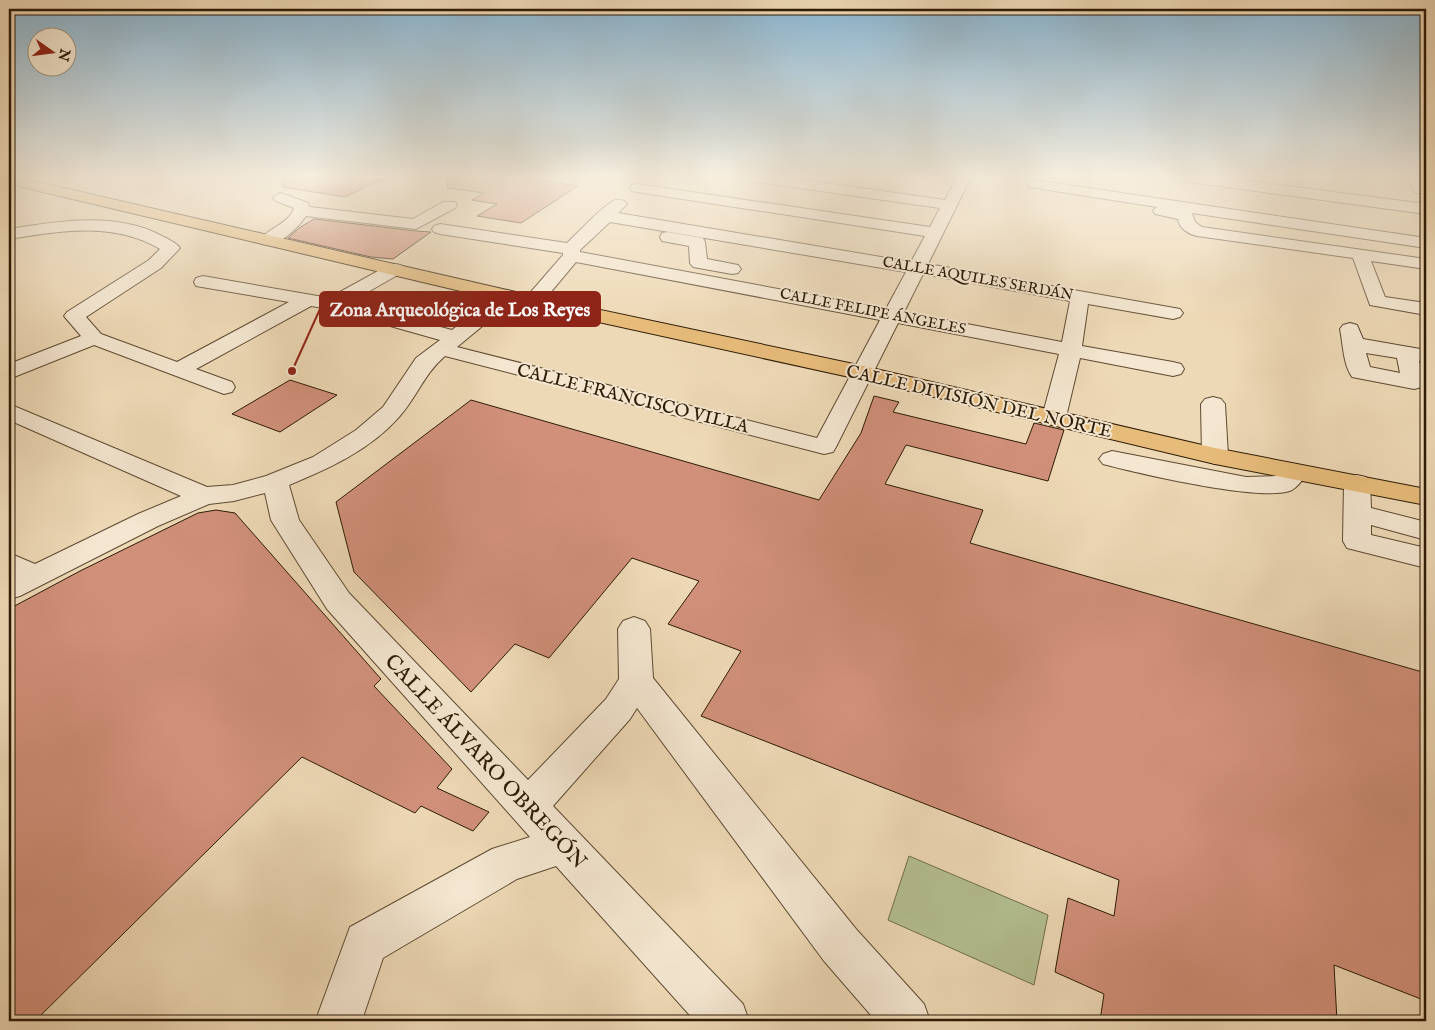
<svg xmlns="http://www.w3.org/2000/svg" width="1435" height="1030" viewBox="0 0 1435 1030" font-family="'IM FELL English',serif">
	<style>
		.green { fill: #b4c091; stroke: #706e4b }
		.building { fill: #d1907a; stroke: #2d1b05 }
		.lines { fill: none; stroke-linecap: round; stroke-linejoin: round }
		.minor-casing { stroke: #5d4a31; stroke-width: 2 }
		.major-casing { stroke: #2d1b05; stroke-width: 2 }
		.minor { fill: #f4e6d0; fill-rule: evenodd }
		.major { fill: #e7bc7b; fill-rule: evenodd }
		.labels { text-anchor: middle; stroke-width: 4; stroke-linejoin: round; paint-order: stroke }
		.far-street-label { font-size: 15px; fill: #2d1b05; stroke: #f4e6d0 }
		.street-label { font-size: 18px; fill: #2d1b05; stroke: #f4e6d0 }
		.near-street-label { font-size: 21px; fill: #2d1b05; stroke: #f4e6d0 }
		.leader { fill: none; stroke: #8f2418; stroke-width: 2 }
		.callout-dot { fill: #8f2418; stroke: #f4e6d0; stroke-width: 2 }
		.callout { fill: #8f2418; stroke: #8f2418; stroke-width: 2 }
		.callout-label { font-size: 19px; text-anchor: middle; font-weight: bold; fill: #fff }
	</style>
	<rect width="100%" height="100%" fill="#eed9b6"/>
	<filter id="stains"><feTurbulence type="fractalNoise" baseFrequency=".004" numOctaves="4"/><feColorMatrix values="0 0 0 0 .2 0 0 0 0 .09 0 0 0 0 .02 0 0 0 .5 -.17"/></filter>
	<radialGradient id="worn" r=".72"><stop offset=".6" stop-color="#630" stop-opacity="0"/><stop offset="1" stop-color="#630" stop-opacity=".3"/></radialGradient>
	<polygon class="green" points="909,856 1048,915 1034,985 888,920"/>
	<g class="building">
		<polygon points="283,177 387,177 345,197 282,187"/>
		<polygon points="448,177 517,177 578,186 521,223 477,216 497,204 472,200 484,193 447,188"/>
		<polygon points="314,219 416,231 431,232 393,259 371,257 288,238 299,228"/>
		<polygon points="290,380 337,395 280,432 232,414"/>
		<polygon points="874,396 899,402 893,412 1026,444 1034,423 1064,430 1048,481 906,445 885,484 983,510 970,543 1426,673 1426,1001 1334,965 1337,1021 1100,1021 1104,994 1055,972 1068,898 1114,916 1119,880 701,716 741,651 668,624 699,581 632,558 549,658 515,644 471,692 354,572 336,502 471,400 819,500 861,433"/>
		<polygon points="216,510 235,513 381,679 374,686 452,769 437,788 489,812 473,831 421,806 415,813 302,757 35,1021 9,1021 9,609 80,571 198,513"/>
	</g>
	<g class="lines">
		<defs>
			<g id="minor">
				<polygon points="43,177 41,180 9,186 9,178"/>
				<path d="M 742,177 L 782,177 L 945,200 L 957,177 L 971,177 L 928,264 L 1180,309 L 1183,313 L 1180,317 L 1173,319 L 1088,304 L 1082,346 L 1173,362 L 1181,364 L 1184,369 L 1181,374 L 1173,376 L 1080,358 L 1066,417 L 1062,422 L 1054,424 L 1046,422 L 1042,417 L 1059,354 L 898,323 L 836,447 L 833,452 L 824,454 L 445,356 C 424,374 417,397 399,417 C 370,450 328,469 289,485 L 299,520 L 349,593 L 528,780 L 606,699 L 619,679 L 618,629 L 623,621 L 634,617 L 645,621 L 650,629 L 653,678 L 856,929 L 924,1004 L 930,1021 L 876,1021 L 824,961 L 637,708 L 630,719 L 553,806 L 743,1004 L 749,1021 L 695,1021 L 556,866 L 517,879 L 383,958 L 364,1014 L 367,1021 L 321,1021 L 318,1014 L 350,927 L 492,849 L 530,837 L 327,609 L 271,520 L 265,493 L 234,501 L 209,504 L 158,526 L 20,596 L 9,599 L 9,553 L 35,564 L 138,514 L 181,496 L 9,420 L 9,404 L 207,487 L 233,485 L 266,476 L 313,457 L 356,430 L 383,407 L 416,358 L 440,340 L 330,309 L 311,306 L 196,369 L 232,382 L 235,387 L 232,392 L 224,394 L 94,345 L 9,379 L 9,364 L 81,336 L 64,316 L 67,312 L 149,260 L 160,249 C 113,221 60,231 9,239 L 9,229 C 59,221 118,211 164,237 C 170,240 176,243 180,248 L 161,268 L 86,317 L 101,334 L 177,362 L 289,302 L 196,286 L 194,282 L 196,278 L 203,276 L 329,298 L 389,265 L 395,264 L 401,265 L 404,269 L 401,273 L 349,303 L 452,330 L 500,292 L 507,290 L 514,292 L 517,296 L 514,300 L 457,347 L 817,438 L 880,320 L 576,262 L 540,305 L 533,307 L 526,305 L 523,301 L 563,255 L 563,253 L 440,234 L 434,232 L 432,229 L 434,226 L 440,224 L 567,243 C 581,230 597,211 613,201 C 617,199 620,200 624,201 L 627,204 L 618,213 L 911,262 L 925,236 L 637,192 L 632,191 L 630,188 L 632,185 L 637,184 L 930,227 L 940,208 L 749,181 ZM 610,222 L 906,272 L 886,309 L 580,252 L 580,250 ZM 923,274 L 1070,301 L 1062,342 L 904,312 Z"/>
				<polygon points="1175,177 1217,177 1426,204 1426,214 1182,181"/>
				<polygon points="1407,177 1421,177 1426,187 1425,193 1415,193"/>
				<path d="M 1034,180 L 1426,238 L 1426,248 L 1192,213 L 1195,222 L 1202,227 L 1426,259 L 1426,269 L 1371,261 L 1385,297 L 1426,303 L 1426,315 L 1370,305 L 1353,258 L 1197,236 C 1188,234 1179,228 1178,219 L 1155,214 L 1153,211 L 1157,207 L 1029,187 L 1027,184 L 1029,181 Z"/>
				<path d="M 281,193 L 308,203 L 310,207 L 413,219 L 443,202 L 455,202 L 457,205 L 455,208 L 416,229 L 306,216 C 297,229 278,248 262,244 L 260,240 C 269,227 288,225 294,208 L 276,201 L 273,198 L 276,195 Z"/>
				<polygon points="668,232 703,238 705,242 707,259 738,265 741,269 738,273 732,274 693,267 690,263 689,246 662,241 660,237 662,233"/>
				<path d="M 1350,323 L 1357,325 L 1363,339 L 1426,350 L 1426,362 L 1419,361 L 1425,382 L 1422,387 L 1414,389 L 1352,377 C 1343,364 1343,344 1340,329 L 1343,325 ZM 1366,353 L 1397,358 L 1400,373 L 1370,367 Z"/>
				<polygon points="1213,397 1221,399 1225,404 1228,456 1224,461 1215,464 1206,461 1202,456 1201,404 1205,399"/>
				<path d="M 1112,451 L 1246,477 L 1277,476 L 1282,466 L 1291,463 L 1300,466 L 1305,476 C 1302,481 1297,487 1292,490 C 1264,503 1137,473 1103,464 L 1099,459 L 1103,454 Z"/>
				<polygon points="1357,475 1366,477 1370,483 1371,508 1426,522 1426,540 1371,525 1371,535 1426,548 1426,568 1347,548 1343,541 1344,483 1348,477"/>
			</g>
			<polygon id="major" points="16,177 507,290 863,366 1215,448 1426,489 1426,505 1215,464 863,380 507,302 9,184 9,178"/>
		</defs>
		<use href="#minor" class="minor-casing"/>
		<use href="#major" class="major-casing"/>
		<use href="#minor" class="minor"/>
		<use href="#major" class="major"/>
	</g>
	<linearGradient id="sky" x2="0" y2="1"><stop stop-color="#89b6d3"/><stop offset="0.55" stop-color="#f7eede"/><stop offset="1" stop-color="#f7eede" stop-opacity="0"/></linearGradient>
	<rect width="1435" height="321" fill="url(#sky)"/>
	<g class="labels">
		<g class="far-street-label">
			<text transform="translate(978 278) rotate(10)" y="5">CALLE AQUILES SERDÁN</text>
			<text transform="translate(873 311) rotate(11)" y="5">CALLE FELIPE ÁNGELES</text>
		</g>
		<g class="street-label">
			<text transform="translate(633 398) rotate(14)" y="6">CALLE FRANCISCO VILLA</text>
			<text transform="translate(979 401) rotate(13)" y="6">CALLE DIVISIÓN DEL NORTE</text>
		</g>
		<g class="near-street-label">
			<text transform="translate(486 761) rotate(47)" y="7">CALLE ÁLVARO OBREGÓN</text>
		</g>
	</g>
	<path class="leader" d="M292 371L320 309"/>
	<circle class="callout-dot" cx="292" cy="371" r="5"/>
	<rect class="callout" x="320" y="292" width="280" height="34" rx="5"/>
	<g class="callout-label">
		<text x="460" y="316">Zona Arqueológica de Los Reyes</text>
	</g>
	<rect width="1435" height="1030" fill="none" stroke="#eed9b6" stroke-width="30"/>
	<rect x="10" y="10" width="1415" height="1010" fill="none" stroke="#2d1b05" stroke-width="2.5"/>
	<rect x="15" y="15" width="1405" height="1000" fill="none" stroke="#2d1b05"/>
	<g transform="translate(52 52) rotate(104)"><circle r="24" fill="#f4e6d0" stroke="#a4957f"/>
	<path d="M0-4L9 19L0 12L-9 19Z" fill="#8f2418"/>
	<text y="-8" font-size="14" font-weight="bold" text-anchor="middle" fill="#2d1b05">N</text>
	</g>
	<rect width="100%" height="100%" filter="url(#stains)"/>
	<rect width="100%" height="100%" fill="url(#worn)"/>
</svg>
